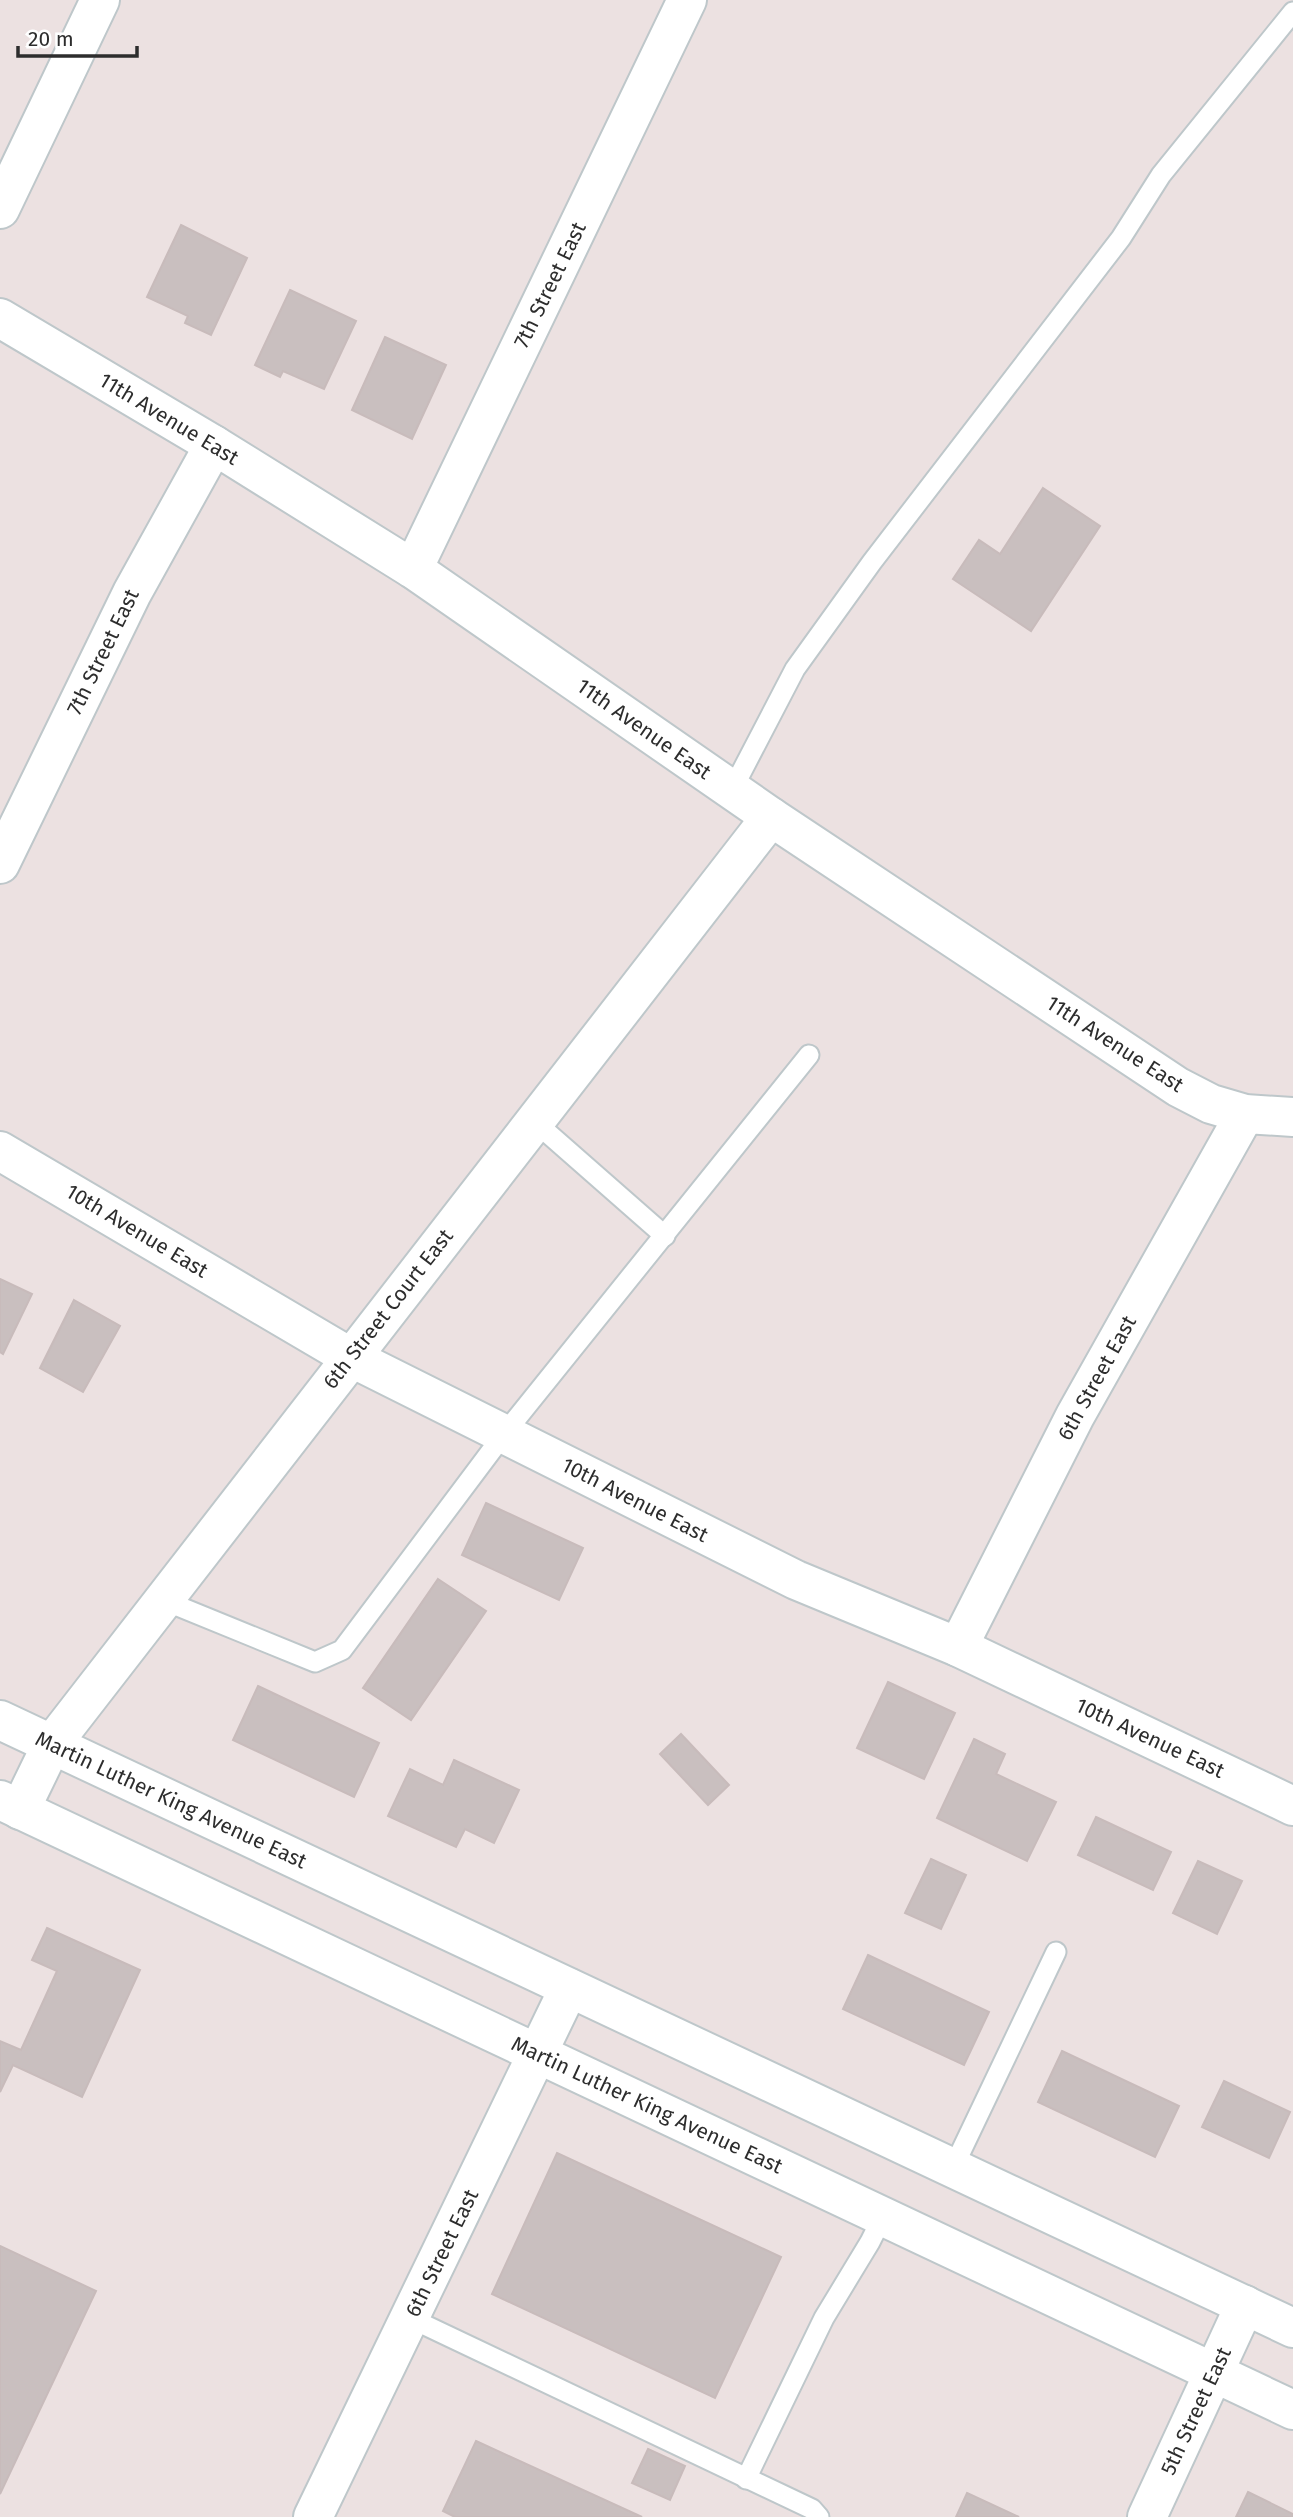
<svg xmlns="http://www.w3.org/2000/svg" width="1293" height="2517" viewBox="0 0 1293 2517" font-family="'Fira Sans',sans-serif">
	<style>
		.building { fill: #c9bfbf; stroke: #c8bbbb; stroke-width: 2 }
		.lines { fill: none; stroke-linecap: round; stroke-linejoin: round }
		.lane-casing { stroke: #bec7ca; stroke-width: 23 }
		.street-casing { stroke: #bec7ca; stroke-width: 42 }
		.secondary-casing { stroke: #bec7ca; stroke-width: 42 }
		.lane { stroke: #fff; stroke-width: 19 }
		.street { stroke: #fff; stroke-width: 38 }
		.secondary { stroke: #fff; stroke-width: 38 }
		.labels { text-anchor: middle; stroke-width: 6; stroke-linejoin: round; paint-order: stroke }
		.street-label { font-size: 21px; fill: #2d2d2d; stroke: #fff }
	</style>
	<rect width="100%" height="100%" fill="#ece1e1"/>
	<g class="building">
		<polygon points="181,225 247,258 211,335 185,323 188,316 147,297"/>
		<polygon points="290,290 356,321 324,389 283,371 280,377 255,365"/>
		<polygon points="385,337 446,365 412,439 352,410"/>
		<polygon points="1043,488 1100,526 1031,631 953,579 979,540 1000,554"/>
		<polygon points="0,1279 32,1294 3,1354 0,1352"/>
		<polygon points="74,1300 120,1326 83,1392 40,1368"/>
		<polygon points="486,1503 583,1548 559,1600 462,1555"/>
		<polygon points="438,1579 486,1611 411,1720 363,1688"/>
		<polygon points="888,1682 955,1713 924,1779 857,1748"/>
		<polygon points="258,1686 379,1743 354,1797 233,1740"/>
		<polygon points="681,1734 729,1785 708,1805 660,1754"/>
		<polygon points="974,1739 1005,1754 996,1774 1056,1802 1027,1861 937,1818"/>
		<polygon points="454,1760 519,1790 494,1843 465,1829 456,1847 388,1816 410,1769 443,1785"/>
		<polygon points="1096,1817 1171,1852 1153,1890 1078,1855"/>
		<polygon points="931,1859 966,1875 941,1929 905,1913"/>
		<polygon points="1198,1861 1242,1881 1217,1934 1173,1913"/>
		<polygon points="47,1928 140,1970 82,2097 13,2065 0,2092 0,2041 21,2050 57,1971 32,1960"/>
		<polygon points="868,1955 989,2012 964,2065 843,2009"/>
		<polygon points="1062,2051 1179,2106 1155,2157 1038,2102"/>
		<polygon points="1224,2081 1290,2112 1269,2158 1202,2127"/>
		<polygon points="557,2153 781,2257 715,2398 492,2294"/>
		<polygon points="0,2246 96,2291 0,2494"/>
		<polygon points="476,2441 642,2517 455,2517 443,2511"/>
		<polygon points="648,2449 685,2466 670,2500 632,2483"/>
		<polygon points="1248,2492 1293,2514 1292,2517 1236,2517"/>
		<polygon points="967,2493 1019,2517 956,2517"/>
	</g>
	<g class="lines">
		<defs>
			<g id="lane">
				<polyline points="732,790 795,669 872,562 1121,238 1161,175 1293,12"/>
				<polyline points="534,1121 665,1236"/>
				<polyline points="163,1600 315,1662 342,1650 504,1434 809,1055"/>
				<polyline points="953,2168 1056,1952"/>
				<polyline points="410,2318 812,2509 819,2517"/>
				<polyline points="746,2479 824,2318 870,2242 883,2216"/>
			</g>
			<g id="street">
				<polyline points="0,209 100,0"/>
				<polyline points="0,318 214,445 413,569 771,817 1178,1087 1211,1104 1245,1114 1293,1117"/>
				<polyline points="413,569 687,0"/>
				<polyline points="0,864 132,593 214,445"/>
				<polyline points="0,1151 350,1357 796,1580 958,1647 1293,1806"/>
				<polyline points="958,1647 1075,1416 1245,1114"/>
				<polyline points="20,1810 52,1744 771,817"/>
				<polyline points="313,2517 569,1988"/>
				<polyline points="1147,2517 1245,2305"/>
			</g>
			<g id="secondary">
				<polyline points="0,1720 1293,2328"/>
				<polyline points="0,1800 1293,2410"/>
			</g>
		</defs>
		<use href="#lane" class="lane-casing"/>
		<use href="#street" class="street-casing"/>
		<use href="#secondary" class="secondary-casing"/>
		<use href="#lane" class="lane"/>
		<use href="#street" class="street"/>
		<use href="#secondary" class="secondary"/>
	</g>
	<g class="labels">
		<g class="street-label">
			<text transform="translate(550 285) rotate(-64)" y="7">7th Street East</text>
			<text transform="translate(169 419) rotate(31)" y="7">11th Avenue East</text>
			<text transform="translate(103 652) rotate(-64)" y="7">7th Street East</text>
			<text transform="translate(644 729) rotate(35)" y="7">11th Avenue East</text>
			<text transform="translate(1115 1044) rotate(33)" y="7">11th Avenue East</text>
			<text transform="translate(137 1231) rotate(31)" y="7">10th Avenue East</text>
			<text transform="translate(388 1309) rotate(-52)" y="7">6th Street Court East</text>
			<text transform="translate(1097 1378) rotate(-61)" y="7">6th Street East</text>
			<text transform="translate(635 1500) rotate(27)" y="7">10th Avenue East</text>
			<text transform="translate(1150 1738) rotate(25)" y="7">10th Avenue East</text>
			<text transform="translate(171 1800) rotate(25)" y="7">Martin Luther King Avenue East</text>
			<text transform="translate(647 2105) rotate(25)" y="7">Martin Luther King Avenue East</text>
			<text transform="translate(442 2253) rotate(-64)" y="7">6th Street East</text>
			<text transform="translate(1196 2411) rotate(-65)" y="7">5th Street East</text>
		</g>
	</g>
	<path d="M18 46v10h119v-10" fill="none" stroke="#2d2d2d" stroke-width="3.5"/>
	<text x="28" y="46" font-size="21" fill="#2d2d2d" stroke="#ffffff" stroke-width="5" paint-order="stroke">20 m</text>
</svg>
